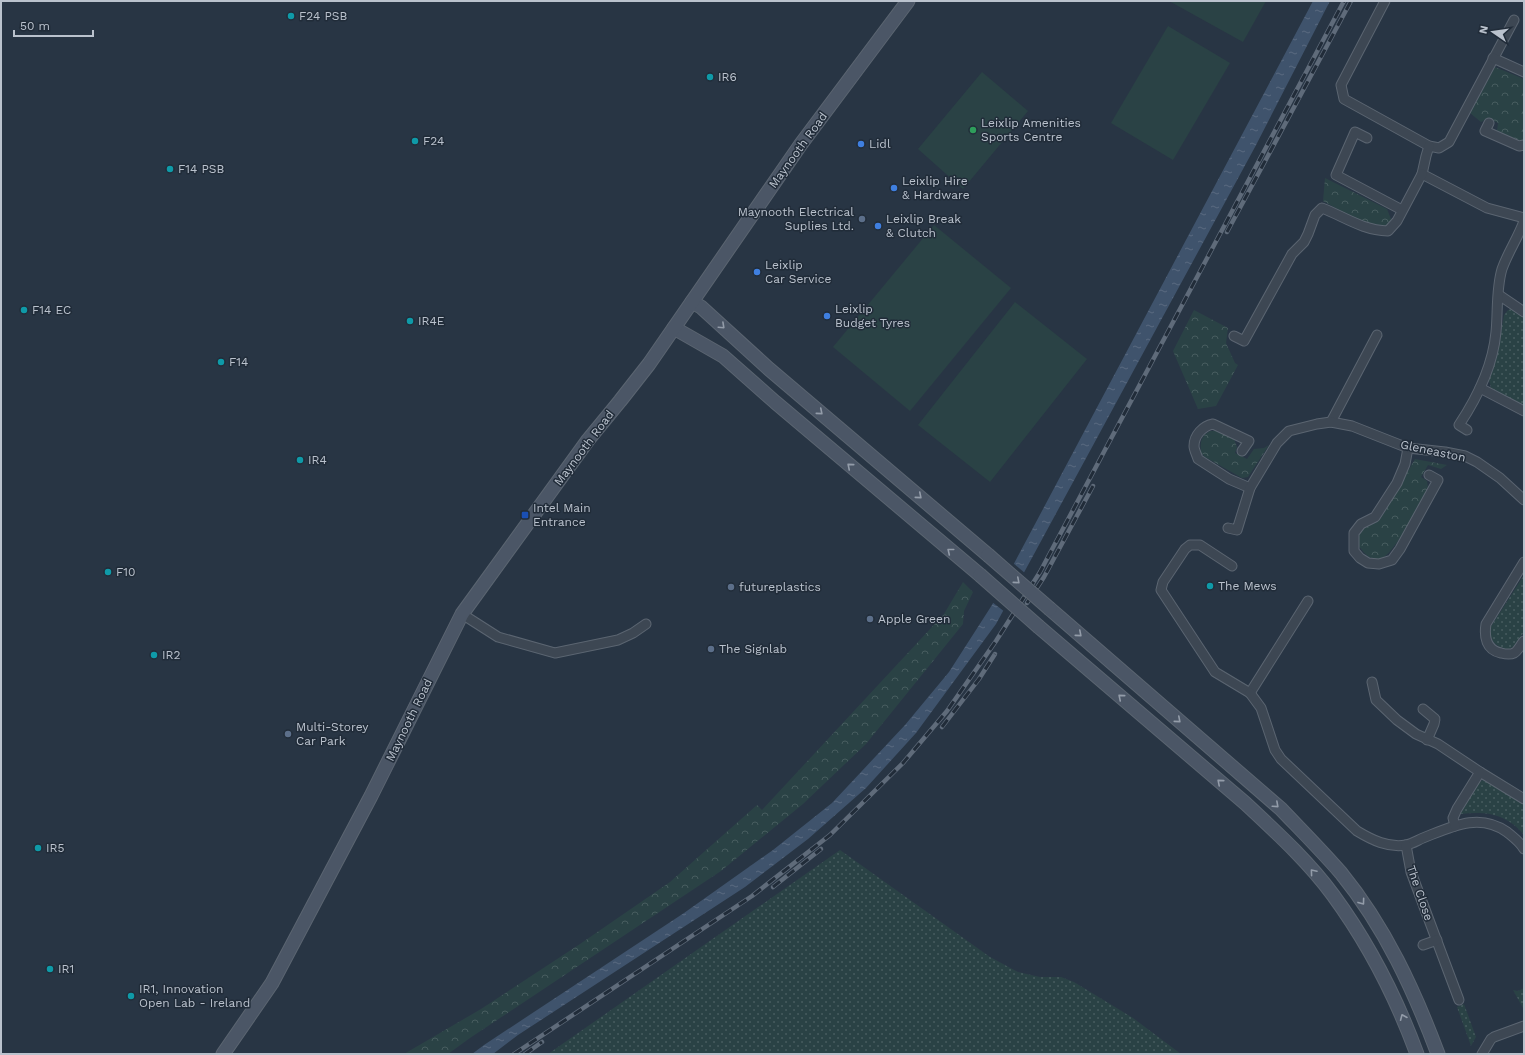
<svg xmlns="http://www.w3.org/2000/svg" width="1525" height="1055" viewBox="0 0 1525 1055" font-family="'Work Sans',sans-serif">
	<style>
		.grass { fill: url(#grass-dots) }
		.forest { fill: url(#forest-crowns) }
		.garden { fill: #2a4245 }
		.water { fill: url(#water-ripples) }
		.pier { fill: #283544 }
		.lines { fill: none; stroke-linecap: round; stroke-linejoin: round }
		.minor-casing { stroke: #5b6571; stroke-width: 11 }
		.secondary-casing { stroke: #5b6571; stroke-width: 15 }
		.minor { stroke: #3d4753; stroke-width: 9 }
		.secondary { stroke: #4b5666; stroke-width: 13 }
		.rail-casing { stroke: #5f6b7a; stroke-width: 4.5 }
		.rail { stroke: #212c39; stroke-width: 3; stroke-dasharray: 9; stroke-linecap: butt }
		.secondary-bridge-casing { stroke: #5b6571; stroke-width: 15; stroke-linecap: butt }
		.secondary-bridge { stroke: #4b5666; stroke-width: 13 }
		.oneway { stroke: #939ca9 }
		.culture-dot { fill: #0f9aa8; stroke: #212c39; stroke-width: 1.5 }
		.leisure-dot { fill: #2e9e5b; stroke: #212c39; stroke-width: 1.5 }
		.shop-dot { fill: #3f7fe0; stroke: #212c39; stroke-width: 1.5 }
		.service-dot { fill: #5c6f8a; stroke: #212c39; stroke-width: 1.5 }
		.transit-dot { fill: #1a4fb4; stroke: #212c39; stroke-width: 1.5 }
		.labels { text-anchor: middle; stroke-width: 3; stroke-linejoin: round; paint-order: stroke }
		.poi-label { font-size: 12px; fill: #bac2cd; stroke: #212c39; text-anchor: start }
		.street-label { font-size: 12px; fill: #bac2cd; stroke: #212c39 }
	</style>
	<defs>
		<pattern id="grass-dots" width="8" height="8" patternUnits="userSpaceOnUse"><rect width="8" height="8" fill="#2a4245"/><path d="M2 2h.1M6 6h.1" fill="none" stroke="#475c5f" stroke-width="1.8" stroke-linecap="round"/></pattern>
		<pattern id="forest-crowns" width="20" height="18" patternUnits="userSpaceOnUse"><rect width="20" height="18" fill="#2a4245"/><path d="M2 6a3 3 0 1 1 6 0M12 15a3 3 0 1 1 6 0" fill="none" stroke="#475c5f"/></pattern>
		<pattern id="water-ripples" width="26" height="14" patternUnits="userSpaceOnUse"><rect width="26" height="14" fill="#3f536c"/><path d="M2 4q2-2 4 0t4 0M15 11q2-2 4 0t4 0" fill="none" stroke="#596a80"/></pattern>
	</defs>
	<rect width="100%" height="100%" fill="#283544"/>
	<g class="grass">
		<polygon points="1515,308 1524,315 1524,406 1491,388 1489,380 1497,355 1504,315 1508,310"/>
		<path d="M 1524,575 L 1524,632 L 1514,647 L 1506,650 C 1495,645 1489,641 1490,628 Z"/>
		<path d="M 1483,780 L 1488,781 L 1524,803 L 1524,835 C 1507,814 1486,811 1461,814 L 1458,813 L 1479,782 Z"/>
		<polygon points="840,850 990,957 1018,972 1040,977 1061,977 1074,982 1133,1018 1181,1054 548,1054"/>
		<polygon points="1524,988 1524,1010 1513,990 1518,991"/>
		<polygon points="1464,1004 1476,1037 1471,1046 1457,1007"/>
	</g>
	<g class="forest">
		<polygon points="1495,67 1524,79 1524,139 1521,141 1497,131 1498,123 1489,118 1481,122 1470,113"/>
		<polygon points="1325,178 1387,209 1391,219 1386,228 1359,221 1323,201"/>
		<polygon points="1194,310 1228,328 1226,343 1235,363 1238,365 1216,406 1198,409 1173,351"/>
		<path d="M 1210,431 L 1217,431 L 1234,439 L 1237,447 L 1235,453 L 1247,459 L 1254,449 L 1264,448 L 1269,445 L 1248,477 L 1242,478 L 1205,457 L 1201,453 C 1200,442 1201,436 1210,431 Z"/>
		<path d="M 1415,459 L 1447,465 L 1441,469 L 1428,465 L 1421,477 L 1427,481 L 1428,488 C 1420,502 1395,555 1380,559 C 1370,561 1364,553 1358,545 L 1358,536 L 1362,529 L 1374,523 L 1384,513 Z"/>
		<polygon points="963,582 973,592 964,611 963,624 866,744 803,804 721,871 470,1038 448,1054 404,1054 481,1009 580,944 670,882 757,805 762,810 944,614"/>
	</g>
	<g class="garden">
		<polygon points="1169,1 1266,1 1243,42"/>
		<polygon points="1168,26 1230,63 1173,160 1111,123"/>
		<polygon points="982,72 1028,111 963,189 918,149"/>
		<polygon points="934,225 1011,288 910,411 833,347"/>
		<polygon points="1015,302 1087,359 990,482 918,425"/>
	</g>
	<polygon class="water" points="1313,1 1330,1 1255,147 996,624 916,733 866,788 808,839 745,887 518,1035 493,1054 472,1054 484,1045 684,913 773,850 832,803 905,725 949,672 992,605"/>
	<polygon class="pier" points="1013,563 1026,574 1005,612 992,602"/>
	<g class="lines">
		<defs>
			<g id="minor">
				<polyline points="1385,1 1341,85 1344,99 1429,146 1439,148 1449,142 1514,20"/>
				<polyline points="1493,58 1524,72"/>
				<polyline points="1489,123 1485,131 1519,146 1524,145"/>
				<polyline points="1367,138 1355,132 1336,175 1402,210"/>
				<polyline points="1429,146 1426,156 1422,174 1487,208 1524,218"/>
				<polyline points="1499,295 1524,312"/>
				<path d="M 1234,336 L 1244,341 L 1292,254 L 1304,242 L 1308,234 L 1315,215 L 1322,208 C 1345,217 1362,230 1388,231 L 1397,221 L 1422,174"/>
				<polyline points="1480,388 1524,411"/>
				<polyline points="1331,422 1377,335"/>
				<path d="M 1467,430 L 1459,425 C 1477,398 1493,365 1496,332 C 1498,312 1496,289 1502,269 C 1508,252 1518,238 1524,221"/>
				<polyline points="1408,448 1405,464 1397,483 1375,517 1361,524 1354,533 1354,551 1360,558 1368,563 1379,564 1392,560 1400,549 1438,480 1429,475"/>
				<path d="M 1242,451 L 1249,441 L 1213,424 C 1203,426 1194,435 1194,446 C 1194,450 1197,455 1198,459 L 1229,479 L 1250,488"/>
				<polyline points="1228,528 1237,530 1250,488 1277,443 1289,431 1317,424 1331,422 1352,426 1408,448 1445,452 1465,456 1477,462 1500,478 1524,500"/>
				<path d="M 1524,562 L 1486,624 C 1484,637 1486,650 1501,653 C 1505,654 1510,655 1514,653 C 1518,651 1521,644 1524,641"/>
				<polyline points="1232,566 1200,545 1190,545 1185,549 1163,582 1161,590 1215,672 1250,693 1308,601"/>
				<polyline points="462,614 498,637 555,653 618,640 633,633 646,624"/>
				<polyline points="1372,682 1376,700 1397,720 1416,734 1438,744 1480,772"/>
				<path d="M 1250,693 L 1261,708 L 1275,750 L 1281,759 L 1357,831 C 1372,840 1388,848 1406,845 C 1412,844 1418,840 1423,838 C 1451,827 1479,812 1507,832 C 1513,837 1520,842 1524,849"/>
				<polyline points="1423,709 1435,719 1434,724 1427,740"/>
				<polyline points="1455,826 1453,818 1457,809 1480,772 1524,799"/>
				<polyline points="1406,845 1411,872 1459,1000"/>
				<polyline points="1423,945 1437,940"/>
				<polyline points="1482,1054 1491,1039 1494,1037 1524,1026"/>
			</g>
			<g id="secondary">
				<polyline points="692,302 701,307 769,369 988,555"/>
				<polyline points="674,328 723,356 775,402 980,575"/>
				<path d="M 1050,609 L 1281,809 C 1301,830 1322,851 1341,873 C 1385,927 1414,990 1438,1054"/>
				<path d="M 1039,627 L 1245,803 C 1276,832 1308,861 1333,895 C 1369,944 1396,997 1417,1054"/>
				<polyline points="223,1054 272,983 371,796 462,614 588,440 620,401 649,364 801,144 908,1"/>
			</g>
		</defs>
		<use href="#minor" class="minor-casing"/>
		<use href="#secondary" class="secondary-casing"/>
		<use href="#minor" class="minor"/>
		<use href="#secondary" class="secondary"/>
		<defs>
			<g id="rail">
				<polyline points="1227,232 1351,1"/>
				<polyline points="1027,603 1044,577 1093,486"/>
				<polyline points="942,727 979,679 995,654"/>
				<polyline points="773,887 821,849"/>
				<polyline points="514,1054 752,896 830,835 903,763 947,711 996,641 1040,572 1344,1"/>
				<polyline points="525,1054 542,1042"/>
			</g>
		</defs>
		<use href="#rail" class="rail-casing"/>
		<use href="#rail" class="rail"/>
		<defs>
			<g id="secondary-bridge">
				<polyline points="988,555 1050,609"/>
				<polyline points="980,575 1039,627"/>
			</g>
		</defs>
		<use href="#secondary-bridge" class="secondary-bridge-casing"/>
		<use href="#secondary-bridge" class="secondary-bridge"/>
	</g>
	<defs><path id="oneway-chevron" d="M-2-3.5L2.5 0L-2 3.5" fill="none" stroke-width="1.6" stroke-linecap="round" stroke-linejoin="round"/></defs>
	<g class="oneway">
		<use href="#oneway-chevron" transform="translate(722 326) rotate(43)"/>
		<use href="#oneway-chevron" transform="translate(820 412) rotate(40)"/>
		<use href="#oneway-chevron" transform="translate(850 466) rotate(-140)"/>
		<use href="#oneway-chevron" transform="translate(919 496) rotate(40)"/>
		<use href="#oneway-chevron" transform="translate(950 551) rotate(-141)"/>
		<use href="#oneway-chevron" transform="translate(1017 581) rotate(41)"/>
		<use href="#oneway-chevron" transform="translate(1079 634) rotate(41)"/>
		<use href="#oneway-chevron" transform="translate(1121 697) rotate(-140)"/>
		<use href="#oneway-chevron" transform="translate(1178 720) rotate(41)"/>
		<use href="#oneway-chevron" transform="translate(1220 782) rotate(-139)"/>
		<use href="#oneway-chevron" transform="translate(1276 805) rotate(42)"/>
		<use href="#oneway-chevron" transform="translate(1313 872) rotate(-130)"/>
		<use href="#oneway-chevron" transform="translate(1362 902) rotate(54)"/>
		<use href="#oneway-chevron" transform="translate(1403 1017) rotate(-113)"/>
	</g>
	<g class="culture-dot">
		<circle cx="291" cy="16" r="4"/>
		<circle cx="710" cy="77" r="4"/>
		<circle cx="415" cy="141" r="4"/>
		<circle cx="170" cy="169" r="4"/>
		<circle cx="24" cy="310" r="4"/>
		<circle cx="410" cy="321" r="4"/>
		<circle cx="221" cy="362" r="4"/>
		<circle cx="300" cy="460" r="4"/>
		<circle cx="108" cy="572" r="4"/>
		<circle cx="1210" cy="586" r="4"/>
		<circle cx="154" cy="655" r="4"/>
		<circle cx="38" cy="848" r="4"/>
		<circle cx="50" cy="969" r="4"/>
		<circle cx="131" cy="996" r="4"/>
	</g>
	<circle class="leisure-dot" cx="973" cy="130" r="4"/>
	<g class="shop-dot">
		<circle cx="861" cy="144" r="4"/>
		<circle cx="894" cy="188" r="4"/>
		<circle cx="878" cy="226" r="4"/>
		<circle cx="757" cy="272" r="4"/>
		<circle cx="827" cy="316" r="4"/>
	</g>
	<g class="service-dot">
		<circle cx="862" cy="219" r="4"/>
		<circle cx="731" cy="587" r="4"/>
		<circle cx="870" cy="619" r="4"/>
		<circle cx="711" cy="649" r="4"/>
		<circle cx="288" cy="734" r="4"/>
	</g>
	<rect class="transit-dot" x="521" y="511" width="8" height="8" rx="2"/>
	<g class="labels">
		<g class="poi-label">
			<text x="299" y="20">F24 PSB</text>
			<text x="718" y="81">IR6</text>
			<text x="981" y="127">Leixlip Amenities<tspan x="981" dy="14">Sports Centre</tspan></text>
			<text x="423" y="145">F24</text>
			<text x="869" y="148">Lidl</text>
			<text x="178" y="173">F14 PSB</text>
			<text x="902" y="185">Leixlip Hire<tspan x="902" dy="14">&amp; Hardware</tspan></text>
			<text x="854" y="216" text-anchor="end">Maynooth Electrical<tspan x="854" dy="14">Suplies Ltd.</tspan></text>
			<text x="886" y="223">Leixlip Break<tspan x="886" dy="14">&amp; Clutch</tspan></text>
			<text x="765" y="269">Leixlip<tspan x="765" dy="14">Car Service</tspan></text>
			<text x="835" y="313">Leixlip<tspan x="835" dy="14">Budget Tyres</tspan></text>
			<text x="32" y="314">F14 EC</text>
			<text x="418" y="325">IR4E</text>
			<text x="229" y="366">F14</text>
			<text x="308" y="464">IR4</text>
			<text x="533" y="512">Intel Main<tspan x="533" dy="14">Entrance</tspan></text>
			<text x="116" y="576">F10</text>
			<text x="1218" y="590">The Mews</text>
			<text x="739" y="591">futureplastics</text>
			<text x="878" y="623">Apple Green</text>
			<text x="719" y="653">The Signlab</text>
			<text x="162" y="659">IR2</text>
			<text x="296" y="731">Multi-Storey<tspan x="296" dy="14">Car Park</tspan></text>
			<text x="46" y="852">IR5</text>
			<text x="58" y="973">IR1</text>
			<text x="139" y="993">IR1, Innovation<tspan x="139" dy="14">Open Lab - Ireland</tspan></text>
		</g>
		<g class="street-label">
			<text transform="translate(798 150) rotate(-54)" y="4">Maynooth Road</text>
			<text transform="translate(584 448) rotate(-53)" y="4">Maynooth Road</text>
			<text transform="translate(1433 451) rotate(12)" y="4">Gleneaston</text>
			<text transform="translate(409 720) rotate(-64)" y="4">Maynooth Road</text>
			<text transform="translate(1420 893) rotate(71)" y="4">The Close</text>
		</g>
	</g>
	<rect width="1525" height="1055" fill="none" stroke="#bac2cd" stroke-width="4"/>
	<g transform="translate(1493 32) rotate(283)" stroke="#212c39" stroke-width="3" paint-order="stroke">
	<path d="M0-3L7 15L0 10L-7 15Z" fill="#bac2cd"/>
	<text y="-6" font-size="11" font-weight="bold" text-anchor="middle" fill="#bac2cd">N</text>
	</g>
	<path d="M14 30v6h79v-6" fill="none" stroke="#bac2cd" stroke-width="2"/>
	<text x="20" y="30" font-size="12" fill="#bac2cd" stroke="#212c39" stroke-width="3" paint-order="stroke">50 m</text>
</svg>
